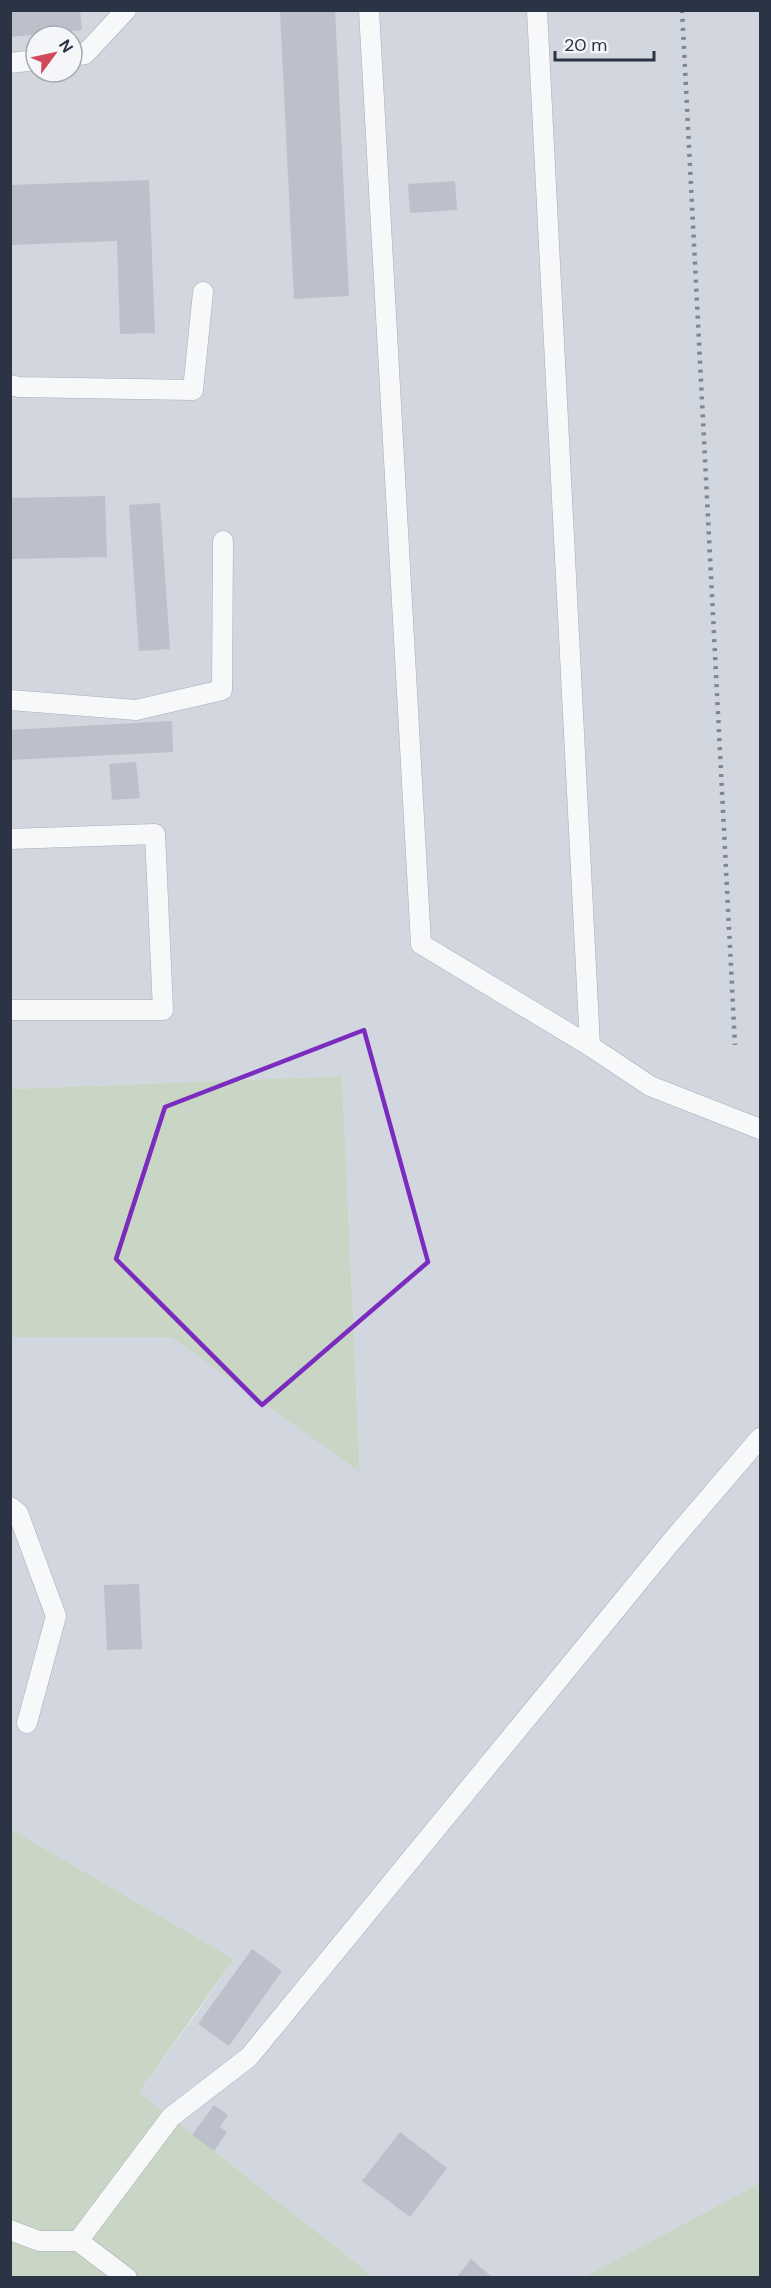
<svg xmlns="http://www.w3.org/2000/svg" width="771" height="2288" viewBox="0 0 771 2288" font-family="'DM Sans',sans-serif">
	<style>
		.built { fill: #d2d6de; fill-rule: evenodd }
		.green { fill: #c9d6c5 }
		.building { fill: #bbc0ca }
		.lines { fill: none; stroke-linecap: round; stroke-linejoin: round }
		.lane-casing { stroke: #a9aeb7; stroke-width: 21 }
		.lane { stroke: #f7f8fa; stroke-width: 20 }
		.rail { stroke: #7d8696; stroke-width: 4.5; stroke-dasharray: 3 6; stroke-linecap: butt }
		.marked { fill: none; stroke: #7b2cbf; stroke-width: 4.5; stroke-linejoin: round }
	</style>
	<rect width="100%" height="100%" fill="#e4e7ec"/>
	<path class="built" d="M 11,11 L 760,11 L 760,2183 L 584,2277 L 374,2277 L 139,2092 L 199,2010 L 234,1959 L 11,1829 L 11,1337 L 171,1337 L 360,1471 L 342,1076 L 11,1089 ZM 36,36 L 72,36 L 72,72 L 36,72 Z"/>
	<g class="green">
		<polygon points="342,1076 360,1472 171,1337 11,1337 11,1089"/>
		<polygon points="11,1829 234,1959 139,2092 374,2277 11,2278"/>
		<polygon points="760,2183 760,2277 584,2277"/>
	</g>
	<g class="building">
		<polygon points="10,10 80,10 82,30 10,37"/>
		<polygon points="280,10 335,10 349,296 294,299"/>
		<polygon points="149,180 155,333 120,334 117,241 10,245 10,185"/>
		<polygon points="455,181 457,210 410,213 408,184"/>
		<polygon points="105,496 107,557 10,559 10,498"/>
		<polygon points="160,503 170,649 139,651 129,505"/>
		<polygon points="172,721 173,752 10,760 10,730"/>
		<polygon points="136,762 140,798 112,800 109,764"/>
		<polygon points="139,1584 142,1649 107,1650 104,1585"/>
		<polygon points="252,1949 282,1971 229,2046 198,2024"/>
		<polygon points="214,2105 228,2115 220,2127 227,2132 214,2151 192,2135"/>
		<polygon points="400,2132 447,2168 410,2217 362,2181"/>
		<polygon points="471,2259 493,2278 456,2278"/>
	</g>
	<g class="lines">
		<defs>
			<g id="lane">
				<polyline points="369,10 421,944 590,1046 650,1086 760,1129"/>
				<polyline points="537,10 590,1046"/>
				<polyline points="72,56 85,54 126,10"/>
				<polyline points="10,63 36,60"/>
				<polyline points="10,385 19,387 193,390 203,292"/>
				<polyline points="10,700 136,710 222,690 223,541"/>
				<polyline points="10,839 155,834 163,1010 10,1010"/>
				<polyline points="10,1507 18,1513 56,1616 27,1723"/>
				<polyline points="10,2230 39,2241 78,2241 171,2117 249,2057 671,1542 760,1438"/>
				<polyline points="78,2241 127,2278"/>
			</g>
		</defs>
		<use href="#lane" class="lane-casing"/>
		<use href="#lane" class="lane"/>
		<polyline class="rail" points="682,10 735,1045"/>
	</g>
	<path class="marked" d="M 364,1030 L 428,1262 L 262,1405 L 116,1259 L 165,1107 Z"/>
	<rect width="771" height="2288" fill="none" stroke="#2b3445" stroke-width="24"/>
	<g transform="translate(54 54) rotate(57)"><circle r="28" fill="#f4f6f9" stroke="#a4a8b1" stroke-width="1.5"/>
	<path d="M0-4.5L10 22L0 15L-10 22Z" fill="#d1495b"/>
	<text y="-9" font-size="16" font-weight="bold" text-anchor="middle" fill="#2b3445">N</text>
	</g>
	<path d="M555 51v9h99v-9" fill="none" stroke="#2b3445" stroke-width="3"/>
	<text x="564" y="51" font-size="18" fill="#2b3445" stroke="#f4f6f9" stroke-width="4.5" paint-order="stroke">20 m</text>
</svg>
